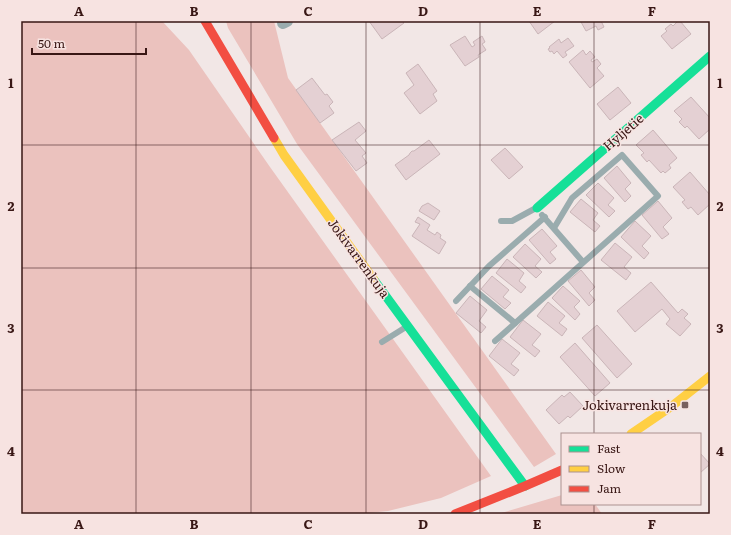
<svg xmlns="http://www.w3.org/2000/svg" width="731" height="535" viewBox="0 0 731 535" font-family="Literata,serif">
	<style>
		.green { fill: #ebc2be }
		.building { fill: #e4d0d3; stroke: #cab5b8 }
		.lines { fill: none; stroke-linecap: round; stroke-linejoin: round }
		.lane { stroke: #9aacae; stroke-width: 6 }
		.street { stroke: #9aacae; stroke-width: 12 }
		.fast { stroke: #16e098; stroke-width: 9 }
		.slow { stroke: #ffcf43; stroke-width: 9 }
		.jam { stroke: #f24e42; stroke-width: 9 }
		.grid { fill: none; stroke: #391715; stroke-width: 1; stroke-opacity: 0.55 }
		.poi-dot { fill: #7a605e; stroke: #f7e3e1; stroke-width: 1.5 }
		.labels { text-anchor: middle; stroke-width: 3; stroke-linejoin: round; paint-order: stroke }
		.street-label { font-size: 13px; fill: #391715; stroke: #f7e3e1 }
		.poi-label { font-size: 13px; fill: #391715; stroke: #f7e3e1; text-anchor: end }
		.neatline { fill: none; stroke: #391715; stroke-width: 1.5 }
		.grid-label { font-size: 13px; text-anchor: middle; font-weight: bold; fill: #391715 }
	</style>
	<rect width="100%" height="100%" fill="#f2e7e6"/>
	<g class="green">
		<polygon points="21,21 162,21 189,50 270,167 491,476 441,498 388,511 358,514 21,514"/>
		<polygon points="226,21 274,21 288,78 556,454 534,467 297,144 228,28"/>
		<polygon points="562,495 562,504 595,504 602,514 498,514"/>
	</g>
	<g class="building">
		<polygon points="369,21 402,21 404,23 382,39"/>
		<polygon points="529,21 555,21 538,34"/>
		<polygon points="583,21 587,21 587,22 589,21 601,21 604,27 598,30 596,26 586,31 581,22"/>
		<polygon points="678,21 680,21 691,34 672,49 661,36 667,31 665,29 671,24 673,26"/>
		<polygon points="465,36 472,47 475,45 473,42 482,36 485,42 482,44 486,50 478,55 479,57 465,66 450,45"/>
		<polygon points="568,38 574,46 565,52 567,55 563,58 557,51 554,54 552,51 550,52 548,49 550,48 549,47 559,39 561,43"/>
		<polygon points="583,50 586,55 590,51 595,57 591,60 592,62 597,59 601,64 597,68 604,76 590,88 569,62"/>
		<polygon points="418,64 437,91 433,94 437,101 420,114 404,93 414,85 406,73"/>
		<polygon points="312,78 325,95 327,94 333,102 329,106 334,113 320,123 296,90"/>
		<polygon points="618,87 631,103 610,120 597,104"/>
		<polygon points="691,97 710,118 710,129 699,139 687,126 685,128 679,122 682,119 674,111"/>
		<polygon points="359,122 366,131 355,140 366,153 362,156 367,163 356,171 332,140"/>
		<polygon points="653,130 677,158 669,165 671,168 665,173 663,171 661,173 649,160 647,162 641,155 644,153 636,145"/>
		<polygon points="429,140 440,154 406,180 395,165 409,155 410,153 412,151 414,151"/>
		<polygon points="505,148 523,167 509,179 491,160"/>
		<polygon points="617,166 631,183 625,189 631,196 625,202 604,178"/>
		<polygon points="690,172 710,195 710,204 698,215 691,207 688,209 682,202 685,200 673,187"/>
		<polygon points="598,183 614,198 608,205 615,211 609,217 586,195"/>
		<polygon points="581,199 598,213 593,220 600,226 595,232 570,212"/>
		<polygon points="658,201 672,218 663,227 669,234 662,239 642,215"/>
		<polygon points="428,203 440,211 434,220 419,211 422,206"/>
		<polygon points="418,217 430,225 427,230 435,235 437,232 441,235 440,238 446,242 439,254 412,236 420,224 415,222"/>
		<polygon points="635,221 651,236 642,246 649,253 644,259 621,237"/>
		<polygon points="542,229 557,246 550,252 556,259 550,264 529,240"/>
		<polygon points="615,243 632,257 624,267 631,273 626,280 601,260"/>
		<polygon points="525,244 541,259 535,266 542,272 536,278 513,257"/>
		<polygon points="507,259 524,273 519,281 526,287 521,293 496,273"/>
		<polygon points="581,270 595,287 589,293 595,300 589,306 568,281"/>
		<polygon points="492,276 509,290 503,297 511,303 505,309 481,289"/>
		<polygon points="651,282 678,313 682,309 688,314 684,318 691,324 680,336 666,324 670,319 662,309 635,332 617,311"/>
		<polygon points="563,286 580,301 574,307 580,314 575,320 552,298"/>
		<polygon points="470,296 487,310 479,321 486,327 481,333 456,313"/>
		<polygon points="548,302 565,316 559,323 567,329 562,336 537,316"/>
		<polygon points="523,320 541,334 532,345 540,351 535,357 510,337"/>
		<polygon points="597,325 632,364 617,378 582,338"/>
		<polygon points="502,339 520,353 511,364 519,370 514,376 489,356"/>
		<polygon points="575,343 610,383 595,396 560,357"/>
		<polygon points="570,392 583,406 570,418 568,416 559,424 546,410 562,395 564,397"/>
		<polygon points="700,453 710,464 700,473"/>
	</g>
	<g class="lines">
		<g class="lane">
			<polyline points="542,215 583,262"/>
			<polyline points="501,221 512,221 536,208"/>
			<polyline points="470,286 515,323"/>
			<polyline points="456,301 489,266 545,217"/>
			<polyline points="495,341 658,196 622,155 572,198 554,228"/>
			<polyline points="382,342 406,327"/>
		</g>
		<polyline class="street" points="283,23 287,21"/>
		<g class="fast">
			<polyline points="537,208 710,56"/>
			<polyline points="374,280 525,486"/>
		</g>
		<g class="slow">
			<polyline points="274,138 284,155 374,280"/>
			<polyline points="631,434 672,406 710,376"/>
		</g>
		<g class="jam">
			<polyline points="205,21 274,138"/>
			<polyline points="455,514 525,486 562,470"/>
		</g>
	</g>
	<path class="grid" d="M 136,21 L 136,514M 251,21 L 251,514M 366,21 L 366,514M 480,21 L 480,514M 594,21 L 594,434M 21,145 L 710,145M 21,268 L 710,268M 21,390 L 710,390M 594,504 L 594,514"/>
	<rect class="poi-dot" x="681" y="401" width="8" height="8" rx="2"/>
	<g class="labels">
		<g class="street-label">
			<text transform="translate(623 132) rotate(-41)" y="5">Hyljetie</text>
			<text transform="translate(359 258) rotate(54)" y="5">Jokivarrenkuja</text>
		</g>
		<g class="poi-label">
			<text x="677" y="410">Jokivarrenkuja</text>
		</g>
	</g>
	<rect width="731" height="535" fill="none" stroke="#f7e3e1" stroke-width="44"/>
	<rect x="561" y="433" width="140" height="72" fill="#f7e3e1" stroke="#ab918f"/>
	<rect x="569" y="446" width="20" height="6" fill="#16e098" stroke="#ab918f"/>
	<text x="597" y="453" font-size="12" fill="#391715">Fast</text>
	<rect x="569" y="466" width="20" height="6" fill="#ffcf43" stroke="#ab918f"/>
	<text x="597" y="473" font-size="12" fill="#391715">Slow</text>
	<rect x="569" y="486" width="20" height="6" fill="#f24e42" stroke="#ab918f"/>
	<text x="597" y="493" font-size="12" fill="#391715">Jam</text>
	<path d="M32 48v6h114v-6" fill="none" stroke="#391715" stroke-width="2"/>
	<text x="38" y="48" font-size="12" fill="#391715" stroke="#f7e3e1" stroke-width="3" paint-order="stroke">50 m</text>
	<rect x="22" y="22" width="687" height="491" class="neatline"/>
	<g class="grid-label">
		<text x="79" y="16">A</text>
		<text x="194" y="16">B</text>
		<text x="308" y="16">C</text>
		<text x="423" y="16">D</text>
		<text x="537" y="16">E</text>
		<text x="652" y="16">F</text>
		<text x="11" y="88">1</text>
		<text x="720" y="88">1</text>
		<text x="11" y="211">2</text>
		<text x="720" y="211">2</text>
		<text x="11" y="333">3</text>
		<text x="720" y="333">3</text>
		<text x="11" y="456">4</text>
		<text x="720" y="456">4</text>
		<text x="79" y="529">A</text>
		<text x="194" y="529">B</text>
		<text x="308" y="529">C</text>
		<text x="423" y="529">D</text>
		<text x="537" y="529">E</text>
		<text x="652" y="529">F</text>
	</g>
</svg>
